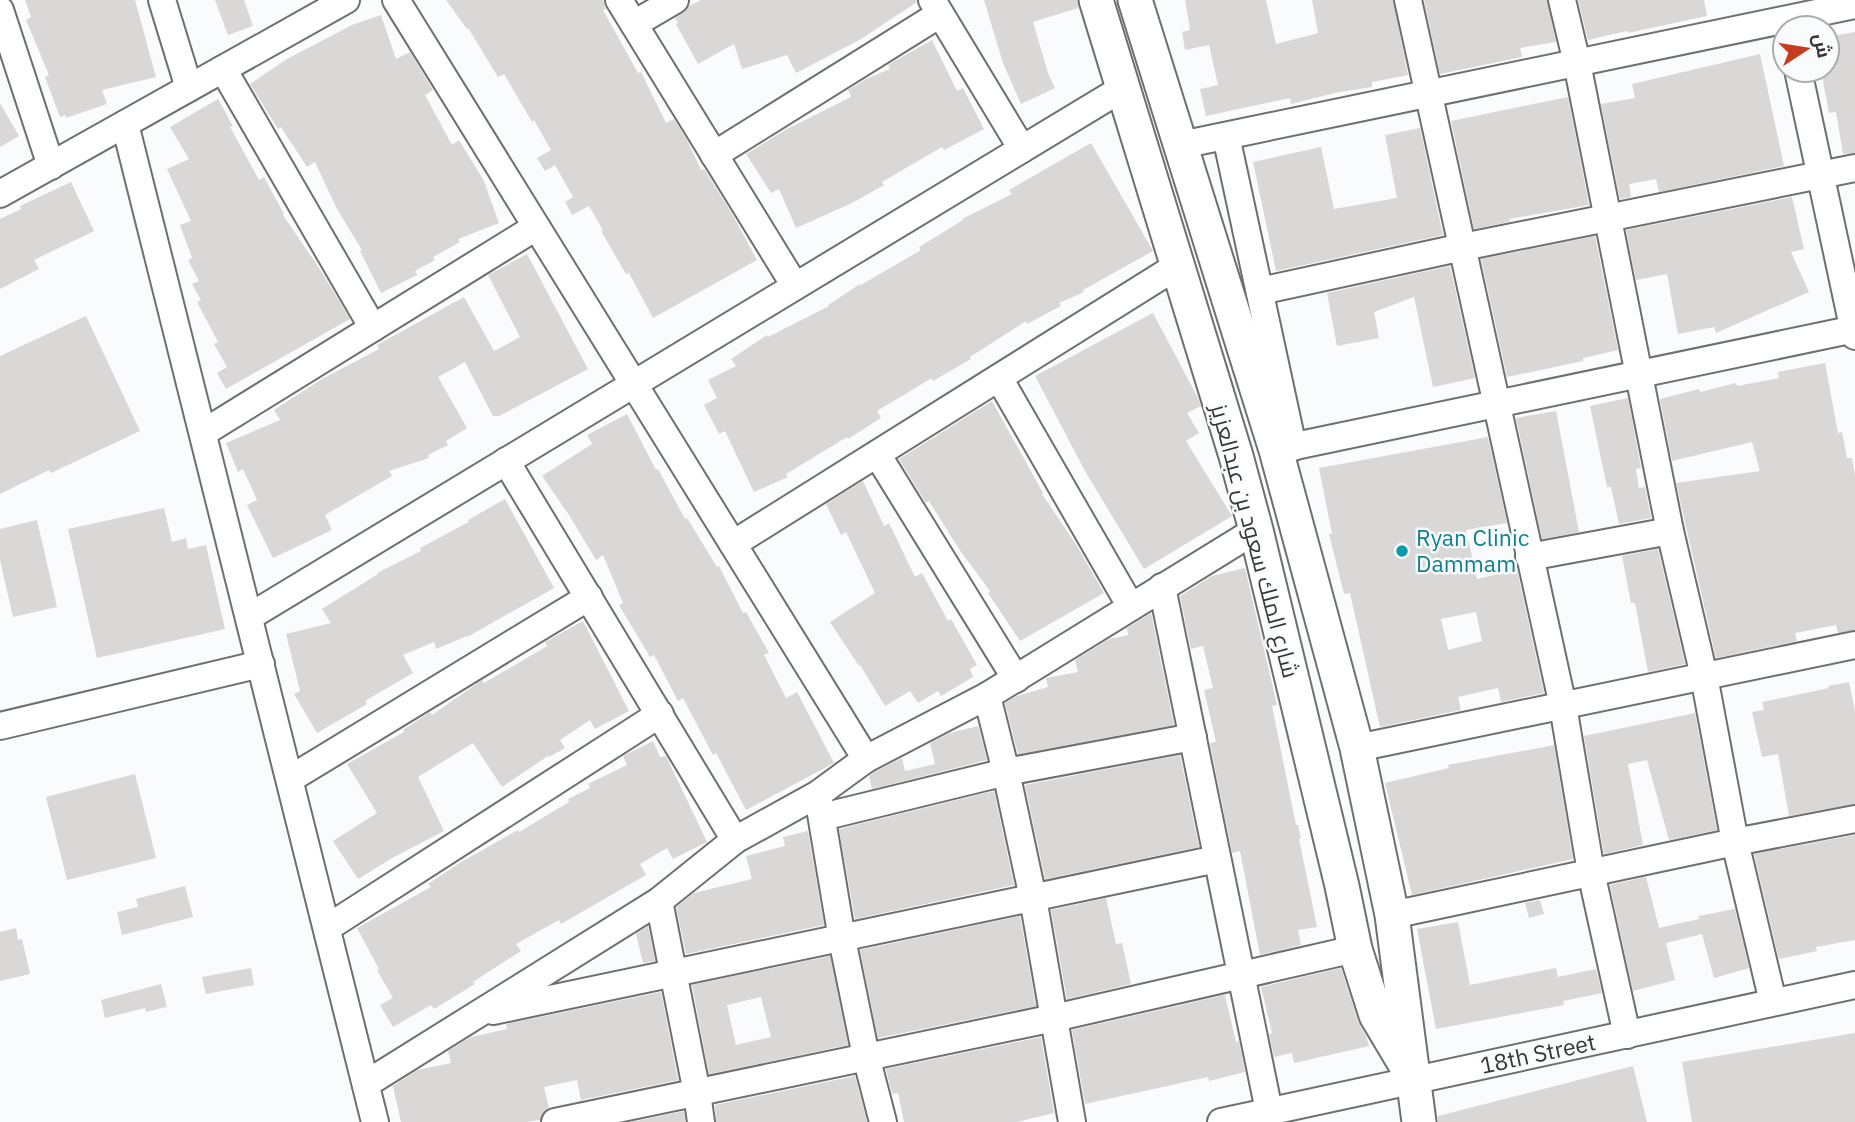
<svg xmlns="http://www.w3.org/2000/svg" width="1855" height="1122" viewBox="0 0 1855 1122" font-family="'IBM Plex Sans',Cairo,sans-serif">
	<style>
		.building { fill: #dad7d7; fill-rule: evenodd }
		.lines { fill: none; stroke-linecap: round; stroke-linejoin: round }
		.minor-casing { stroke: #6e6f71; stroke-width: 30 }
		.major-casing { stroke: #6e6f71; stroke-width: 37 }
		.minor { stroke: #fff; stroke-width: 26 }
		.major { stroke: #fff; stroke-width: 33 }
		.culture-dot { fill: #0f9aa8; stroke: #fafbfd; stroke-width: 2.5 }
		.labels { text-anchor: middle; stroke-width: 5; stroke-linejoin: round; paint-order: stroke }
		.culture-label { font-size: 23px; fill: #0d838f; stroke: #fafbfd; text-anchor: start }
		.street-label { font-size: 23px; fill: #363637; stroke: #fafbfd }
	</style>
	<rect width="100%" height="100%" fill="#fafbfd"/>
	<g class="building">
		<polygon points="25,0 135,0 156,77 102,90 107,104 66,118 65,115 60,117 45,77 49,75 26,20 31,17"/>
		<polygon points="215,0 244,0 253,26 228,35"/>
		<polygon points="446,0 603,0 606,9 603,10 638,73 641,72 666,123 674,119 688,142 701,170 704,169 731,212 757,260 653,318 629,273 626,274 601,231 603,230 589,206 572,215 565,202 573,197 555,165 545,171 537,158 551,150 534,120 532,122 504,74 498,77 468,28 467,29"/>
		<polygon points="701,0 916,0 917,2 861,39 796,73 787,55 742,69 734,44 698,64 676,24 678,23 675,18 683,13 689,6"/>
		<polygon points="984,0 1077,0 1078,8 1033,22 1048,73 1055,88 1021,104 1003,63"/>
		<polygon points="1185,0 1266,0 1276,44 1318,33 1312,0 1393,0 1408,75 1372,82 1372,87 1335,93 1291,104 1290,98 1206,116 1200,89 1218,85 1209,45 1185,50 1182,32 1190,30"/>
		<polygon points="1424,0 1547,0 1556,42 1520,48 1522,57 1440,74"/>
		<polygon points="1578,0 1704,0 1707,16 1628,33 1627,31 1588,40"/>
		<polygon points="381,15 396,59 410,52 433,90 425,95 452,145 459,140 484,181 499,223 458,239 460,242 433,257 435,260 415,271 417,275 381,293 360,251 362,250 337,209 315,162 307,167 281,127 278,129 250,84 287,59 352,25"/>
		<polygon points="1855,32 1855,153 1843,154 1836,112 1829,113 1821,70 1827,70 1827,37"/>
		<polygon points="932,40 957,91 963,88 984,129 944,150 942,147 882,182 884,185 852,203 796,228 779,189 771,193 746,154 785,130 851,97 848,90 868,78 890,69 888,65"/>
		<polygon points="1760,54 1784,166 1659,192 1656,179 1629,184 1631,197 1620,199 1601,104 1635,98 1632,84"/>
		<polygon points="1568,97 1589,205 1509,219 1509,222 1474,229 1451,121"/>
		<polygon points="218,99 233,126 230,127 259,180 264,177 284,214 283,215 323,274 350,319 226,389 217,373 227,367 214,344 218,342 197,302 201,300 192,284 199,281 188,260 192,258 180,225 191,221 167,169 189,159 170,127"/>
		<polygon points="0,103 19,136 0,147"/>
		<polygon points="1420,128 1443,235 1276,271 1253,162 1321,147 1334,209 1397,198 1385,135"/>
		<polygon points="1091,143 1153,251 1083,290 1084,292 1059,303 1061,306 1027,324 1026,321 970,357 971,359 933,381 932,378 877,411 881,418 848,439 847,437 786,474 788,477 754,492 725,431 719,434 704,405 717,398 708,380 736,366 731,359 767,335 768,337 829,306 828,305 860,284 861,285 921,250 919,247 963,220 962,219 1012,194 1009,190"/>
		<polygon points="71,182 94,231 34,260 39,269 0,289 0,219 21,209 20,206"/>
		<polygon points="1792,197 1804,249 1791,252 1809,292 1716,333 1714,327 1678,334 1667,274 1636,280 1626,230"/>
		<polygon points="1595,236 1618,350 1583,358 1583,361 1507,377 1481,259"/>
		<polygon points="527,254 588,369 499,416 493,416 465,362 438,377 467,428 446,441 448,445 428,455 429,458 389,471 392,476 325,515 332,530 273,558 247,505 257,500 243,469 238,472 226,443 280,420 274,410 322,379 379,349 377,345 464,297 494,351 520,337 488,275"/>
		<polygon points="1450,266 1475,378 1433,387 1414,297 1374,312 1379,338 1337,346 1327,293"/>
		<polygon points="1153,313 1198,398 1201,406 1187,413 1199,433 1186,441 1232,516 1144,569 1085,471 1035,376"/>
		<polygon points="86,316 140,431 51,473 49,470 0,494 0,356"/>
		<polygon points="1825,363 1838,433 1842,432 1847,458 1852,458 1855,476 1855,630 1838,633 1836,625 1795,633 1797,641 1716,658 1676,483 1760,471 1752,442 1672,461 1660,399 1699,389 1700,392 1736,383 1737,386 1779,378 1778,372"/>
		<polygon points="1628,398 1641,468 1636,469 1639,488 1645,487 1651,518 1619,524 1611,487 1607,487 1590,406"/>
		<polygon points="992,401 1043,493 1042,494 1077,546 1104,593 1020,641 988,593 990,591 959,549 929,501 926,503 899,459"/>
		<polygon points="1556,411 1579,532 1542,539 1516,418"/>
		<polygon points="627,414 656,470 658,469 685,519 687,518 717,567 719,566 743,613 746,612 769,653 764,655 786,698 797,692 834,763 746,810 716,753 713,755 683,698 678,701 654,655 650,657 619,605 623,603 603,555 596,560 569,515 542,476 592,444 587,435"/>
		<path d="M 1488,437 L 1507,523 L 1466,530 L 1477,579 L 1517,570 L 1544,693 L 1501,702 L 1498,688 L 1458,697 L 1461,710 L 1380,727 L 1350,593 L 1344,594 L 1329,534 L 1332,534 L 1319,468 ZM 1476,612 L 1482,641 L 1448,650 L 1441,619 Z"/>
		<polygon points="863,481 884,526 889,523 915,577 922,573 948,621 951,619 977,665 970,669 973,677 941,696 938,691 918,703 910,691 885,706 860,665 859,666 830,622 875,593 846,532 841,535 826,504"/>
		<polygon points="505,499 554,588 467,637 467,636 436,649 434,642 403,655 413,673 365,701 367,704 317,733 294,694 300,691 286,634 331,623 322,609 378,574 377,573 421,551 420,548 469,522 468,520"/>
		<polygon points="164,508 172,542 186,538 188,549 206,545 225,629 97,658 68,529"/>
		<polygon points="37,520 57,607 13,617 0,560 0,529"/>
		<polygon points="1658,549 1685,664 1648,672 1635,603 1631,603 1622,556"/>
		<polygon points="1245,568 1277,705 1272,706 1296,825 1298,825 1301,838 1299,839 1317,927 1298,930 1301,945 1260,955 1240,851 1232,853 1210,743 1216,742 1204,690 1213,688 1203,646 1191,649 1180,596 1212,576"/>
		<polygon points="1151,613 1174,725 1018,754 1005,703 1017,696 1048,687 1046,678 1078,672 1075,660 1109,639 1128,635 1127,628"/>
		<polygon points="583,621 629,711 595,729 590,720 560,740 565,748 549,757 548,756 502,787 473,743 418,777 444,831 394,857 358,879 333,841 377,813 347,764 404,732 403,730 430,712 432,715 482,680 484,683 547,646 545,642"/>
		<polygon points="1849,682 1855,711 1855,804 1789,816 1778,754 1762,757 1752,712 1764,710 1762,702 1829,688 1828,686"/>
		<polygon points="1695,713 1717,830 1669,840 1647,760 1628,764 1643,845 1604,854 1584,736"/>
		<polygon points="978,726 987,760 872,789 869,776 874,772 902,758 905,771 935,764 930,743 950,733"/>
		<polygon points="653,741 660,757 666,756 707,842 673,859 667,848 640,864 646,875 561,924 559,920 516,944 521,951 473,982 475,984 434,1009 431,1005 393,1027 380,1005 393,998 377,970 379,969 357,928 431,887 428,884 461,862 518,830 519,832 569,802 568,799 590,788 588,784 627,765 623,756"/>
		<polygon points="1554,745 1573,859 1412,895 1385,783 1449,768 1448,765"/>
		<polygon points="1180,755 1199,847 1045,879 1025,785"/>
		<polygon points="135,774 156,858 67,880 46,797"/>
		<polygon points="994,791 1014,885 855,919 839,829"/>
		<polygon points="808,831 824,925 686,954 676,907 694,893 752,879 746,856 785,846 783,837"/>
		<polygon points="1855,835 1855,940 1816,947 1817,951 1779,959 1754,854"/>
		<polygon points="1646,877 1659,928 1699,919 1698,916 1735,909 1749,968 1714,978 1702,934 1666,943 1675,980 1633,991 1610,885"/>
		<polygon points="185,886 193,917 122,935 117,912 138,907 136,899"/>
		<polygon points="1106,898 1116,944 1122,943 1131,984 1067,999 1051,910"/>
		<polygon points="1540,900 1544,914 1529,918 1525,903"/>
		<polygon points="1020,916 1036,1006 878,1038 860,950"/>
		<polygon points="1458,922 1470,985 1556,968 1558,977 1596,969 1602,993 1563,1001 1564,1005 1436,1029 1417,929"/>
		<polygon points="648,926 655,961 643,963 636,934"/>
		<polygon points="16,928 18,940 22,939 30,974 0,981 0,932"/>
		<path d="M 830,956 L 848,1045 L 709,1074 L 692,985 ZM 761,997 L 771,1037 L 736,1045 L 727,1005 Z"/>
		<polygon points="251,968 254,985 206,994 202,977"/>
		<polygon points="1341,968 1358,1021 1366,1036 1369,1046 1294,1063 1292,1053 1274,1057 1269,1034 1272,1033 1261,987"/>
		<polygon points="161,984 167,1007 146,1012 145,1008 105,1018 101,1000"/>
		<polygon points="661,992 678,1080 581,1100 577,1080 544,1087 549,1108 544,1111 540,1120 528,1122 401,1122 393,1086 417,1070 451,1063 448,1051 471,1037 507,1029 506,1024"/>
		<polygon points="1225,995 1236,1042 1239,1041 1245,1072 1209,1081 1208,1077 1085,1104 1072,1030"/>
		<polygon points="1855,1033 1855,1122 1692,1122 1682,1062"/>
		<polygon points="1041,1037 1054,1113 1017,1122 904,1122 898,1093 892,1094 886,1069"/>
		<polygon points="1633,1066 1647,1122 1438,1122 1438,1116"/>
		<polygon points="855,1076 867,1122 716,1122 715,1105"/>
		<polygon points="684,1111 685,1122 632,1122"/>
	</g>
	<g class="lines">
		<defs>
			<g id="minor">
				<polyline points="162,0 189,88"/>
				<polyline points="396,0 866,759"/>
				<polyline points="619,0 795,286"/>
				<polyline points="932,0 1022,149"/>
				<polyline points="1408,0 1563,706 1591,872 1627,1035"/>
				<polyline points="1562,0 1577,63 1670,531 1704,676 1735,842 1773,1002"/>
				<polyline points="0,10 51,166"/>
				<polyline points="634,24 675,0"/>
				<polyline points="223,69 373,328"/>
				<polyline points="1798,70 1855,336"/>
				<polyline points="125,124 375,1122"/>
				<polyline points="1226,136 1293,447"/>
				<polyline points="1181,145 1855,5"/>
				<polyline points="714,155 940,14"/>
				<polyline points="0,194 346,0"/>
				<polyline points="1260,291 1463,247 1855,168"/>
				<polyline points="999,378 1131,607"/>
				<polyline points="203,433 536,227"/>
				<polyline points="1276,450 1855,329"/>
				<polyline points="877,454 1016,679"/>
				<polyline points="506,461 735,840"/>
				<polyline points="733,544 1177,266"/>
				<polyline points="1529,557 1670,531"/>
				<polyline points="1162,587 1269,1111"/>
				<polyline points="249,617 1123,88"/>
				<polyline points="987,696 1006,772 1033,898 1072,1122"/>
				<polyline points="0,726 261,664"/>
				<polyline points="1357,748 1855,645"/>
				<polyline points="290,779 589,597"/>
				<polyline points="819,802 842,939 866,1056 883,1122"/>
				<polyline points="822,817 1006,772 1193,737"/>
				<polyline points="659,901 697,1093 701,1122"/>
				<polyline points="1392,915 1735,842 1855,819"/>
				<polyline points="327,928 660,714"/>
				<polyline points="493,1011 1217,859"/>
				<polyline points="366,1084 659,901 735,840 818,794 866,759 987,696 1256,530"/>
				<polyline points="555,1122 1054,1018 1355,949"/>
				<polyline points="1221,1122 1855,985"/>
			</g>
			<g id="major">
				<polyline points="1096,0 1236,456 1256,530 1342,886 1355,949 1376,1015 1407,1067"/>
				<polyline points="1135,0 1276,450 1357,748 1392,915 1419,1122"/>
			</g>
		</defs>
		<use href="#minor" class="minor-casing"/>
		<use href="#major" class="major-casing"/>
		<use href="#minor" class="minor"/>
		<use href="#major" class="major"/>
	</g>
	<circle class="culture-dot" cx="1402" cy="551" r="7"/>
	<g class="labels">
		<g class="culture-label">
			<text x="1416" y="546">Ryan Clinic<tspan x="1416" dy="26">Dammam</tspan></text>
		</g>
		<g class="street-label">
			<text transform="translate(1255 541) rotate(75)" y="8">شارع الملك سعود بن عبدالعزيز</text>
			<text transform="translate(1538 1054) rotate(-12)" y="8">18th Street</text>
		</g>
	</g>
	<g transform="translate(1806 49) rotate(78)"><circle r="33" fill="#fafbfd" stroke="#acacae" stroke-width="2"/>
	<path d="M0-5L12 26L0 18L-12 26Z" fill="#c73c1f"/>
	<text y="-10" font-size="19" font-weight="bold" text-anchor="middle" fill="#363637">ش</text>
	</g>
</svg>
